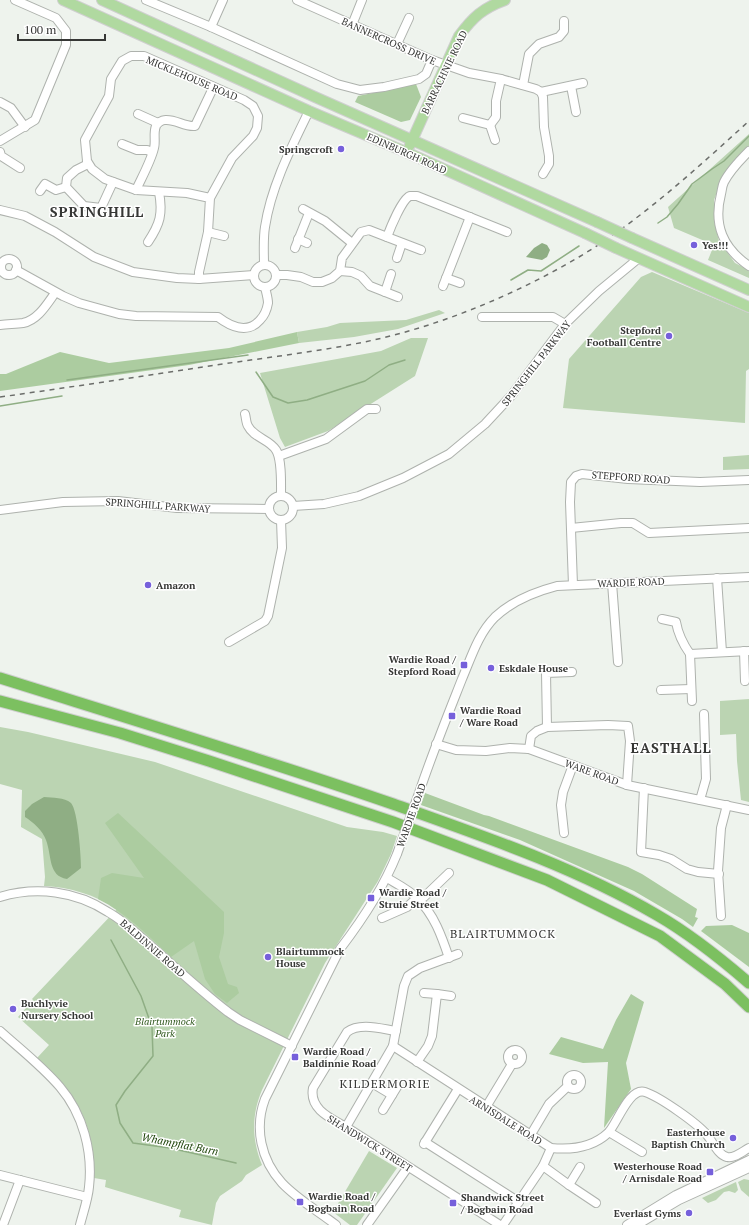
<svg xmlns="http://www.w3.org/2000/svg" width="749" height="1225" viewBox="0 0 749 1225" font-family="'PT Serif',serif">
	<style>
		.green { fill: #bbd4b2 }
		.forest { fill: #accca0 }
		.water { fill: #8fae84 }
		.lines { fill: none; stroke-linecap: round; stroke-linejoin: round }
		.stream { stroke: #8fae84; stroke-width: 1.5 }
		.minor-casing { stroke: #aeb2ad; stroke-width: 10 }
		.major-casing { stroke: #cfcfcf; stroke-width: 12 }
		.highway-casing { stroke: #cfcfcf; stroke-width: 13 }
		.minor { stroke: #fff; stroke-width: 8 }
		.major { stroke: #b0d9a0; stroke-width: 10 }
		.highway { stroke: #7cc060; stroke-width: 11 }
		.rail { stroke: #6c6e6b; stroke-width: 1.5; stroke-dasharray: 5 5; stroke-linecap: butt }
		.minor-bridge-casing { stroke: #aeb2ad; stroke-width: 10; stroke-linecap: butt }
		.major-bridge-casing { stroke: #cfcfcf; stroke-width: 12; stroke-linecap: butt }
		.minor-bridge { stroke: #fff; stroke-width: 8 }
		.major-bridge { stroke: #b0d9a0; stroke-width: 10 }
		.poi-dot { fill: #7660db; stroke: #fff; stroke-width: 1.5 }
		.labels { text-anchor: middle; stroke-width: 3; stroke-linejoin: round; paint-order: stroke }
		.street-label { font-size: 10px; fill: #363735; stroke: #fff }
		.poi-label { font-size: 10px; font-weight: bold; fill: #363735; stroke: #fff; text-anchor: start }
		.park-label { font-size: 10px; font-style: italic; fill: #31591f; stroke: #fff }
		.water-label { font-size: 11px; font-style: italic; fill: #163e00; stroke: #fff }
		.quarter-label { font-size: 12px; letter-spacing: 1px; fill: #363735; stroke: #fff }
		.district-label { font-size: 14px; font-weight: bold; letter-spacing: 1px; fill: #363735; stroke: #fff }
	</style>
	<rect width="100%" height="100%" fill="#eef3ed"/>
	<g class="green">
		<polygon points="749,134 749,146 724,174 714,200 714,221 719,241 735,263 749,270 749,278 708,260 714,245 674,228 668,207"/>
		<polygon points="652,272 749,313 749,369 746,371 745,423 563,408 569,359 641,277"/>
		<polygon points="439,310 445,313 398,329 354,337 299,343 297,332 327,327 340,323 406,320"/>
		<polygon points="411,338 428,338 415,376 328,431 285,447 280,438 260,373 381,351"/>
		<polygon points="749,455 749,469 723,470 723,457"/>
		<polygon points="749,699 749,802 741,800 737,761 736,734 720,735 720,701"/>
		<path d="M 0,727 L 28,732 L 155,762 L 347,827 L 383,832 L 397,836 L 391,854 L 378,881 L 325,963 L 262,1090 C 251,1116 252,1140 262,1165 L 246,1175 L 242,1181 L 220,1196 L 216,1203 L 212,1225 L 179,1217 L 181,1210 L 105,1187 L 106,1180 L 94,1178 C 95,1143 86,1111 63,1084 C 55,1074 46,1066 37,1058 L 49,1045 L 18,1017 L 33,1000 L 32,999 L 117,909 C 95,895 70,887 44,886 L 45,877 L 42,839 L 21,827 L 22,790 L 0,784 Z"/>
		<polygon points="369,1151 397,1168 357,1225 350,1225 333,1212"/>
		<polygon points="744,1179 749,1180 749,1197 741,1190 738,1182"/>
		<polygon points="736,1182 738,1190 735,1193 729,1191 724,1192 716,1200 708,1203 702,1198"/>
	</g>
	<g class="forest">
		<polygon points="416,84 421,97 410,120 401,122 355,102 358,96"/>
		<polygon points="297,332 299,343 189,365 0,391 0,374 6,374 60,352 109,363 229,348"/>
		<polygon points="425,793 484,815 489,816 628,867 642,874 697,909 695,917 698,918 693,927 682,919 634,891 520,840 421,805"/>
		<path d="M 118,813 L 224,912 L 224,933 L 219,957 L 228,984 L 237,987 L 239,993 L 227,1003 L 215,994 L 205,979 L 194,941 L 171,957 C 148,935 126,913 98,899 L 101,878 L 112,873 L 144,878 L 105,823 Z"/>
		<polygon points="732,925 749,933 749,967 701,931 706,926"/>
		<polygon points="631,994 644,1002 626,1063 631,1089 604,1128 608,1062 583,1063 549,1054 561,1037 603,1049 616,1020"/>
	</g>
	<g class="water">
		<polygon points="542,243 547,245 550,250 547,257 542,260 526,257 534,248"/>
		<path d="M 44,797 C 53,798 64,797 71,803 C 78,811 81,856 81,868 L 67,879 C 48,876 52,856 46,840 C 43,831 33,822 25,817 L 25,811 L 32,804 Z"/>
	</g>
	<g class="lines">
		<g class="stream">
			<polyline points="658,223 667,217 678,204 692,184 712,169 724,161 749,136"/>
			<polyline points="511,280 528,270 541,271 579,246"/>
			<polyline points="256,372 273,397 288,403 307,400 365,381 389,365 405,360"/>
			<polyline points="67,380 248,355"/>
			<polyline points="0,406 62,396"/>
			<polyline points="111,940 141,996 152,1027 153,1056 125,1091 116,1105 120,1123 133,1143 170,1148 236,1163"/>
		</g>
		<defs>
			<g id="minor">
				<polyline points="146,0 211,27 337,84 360,90 384,87 419,79 426,74 432,60"/>
				<polyline points="297,0 432,60 469,73 501,79 536,89 541,92 543,97 544,127 549,156 549,164 543,174"/>
				<polyline points="352,25 362,0"/>
				<polyline points="211,27 223,0"/>
				<polyline points="397,44 409,18"/>
				<polyline points="523,85 529,54 539,44 559,37 564,31 564,21"/>
				<polyline points="571,86 576,112"/>
				<polyline points="541,92 583,83"/>
				<polyline points="0,102 11,108 25,127"/>
				<polyline points="138,114 158,123"/>
				<polyline points="463,118 490,125 495,140"/>
				<polyline points="490,125 496,117 496,101 501,79"/>
				<polyline points="0,141 35,120 66,45 66,31 56,18 15,0"/>
				<polyline points="122,144 137,150 147,150 152,152"/>
				<path d="M 749,151 C 740,160 730,170 724,182 C 722,186 722,190 721,194 C 713,225 723,248 749,266"/>
				<polyline points="0,152 1,156 20,168"/>
				<polyline points="88,164 76,170 67,178 66,187 84,206 101,208 113,182"/>
				<path d="M 136,190 C 142,177 151,161 154,148 C 156,141 153,133 156,126 C 157,123 162,120 165,120 C 176,119 184,127 195,126 L 213,88"/>
				<polyline points="40,191 45,184 56,190 66,187"/>
				<polyline points="303,209 325,221 352,243"/>
				<polyline points="0,210 25,216 55,232 94,257 133,272 177,278 199,279 254,275"/>
				<polyline points="208,232 224,236"/>
				<polyline points="387,237 421,250"/>
				<polyline points="298,239 307,243"/>
				<path d="M 148,242 C 160,224 163,214 159,192"/>
				<polyline points="295,248 309,213"/>
				<polyline points="397,258 402,243"/>
				<circle cx="9" cy="267" r="8"/>
				<path d="M 264,265 C 264,253 263,239 265,227 C 271,187 291,148 309,111"/>
				<circle cx="265" cy="276" r="11"/>
				<path d="M 16,270 L 63,296 L 79,303 L 119,314 L 136,316 L 218,317 C 231,327 248,334 260,320 C 265,315 267,309 268,303 C 268,298 266,292 265,287"/>
				<polyline points="340,271 352,272 361,276 370,286 398,297"/>
				<path d="M 276,275 L 287,275 L 301,277 L 313,282 L 322,282 L 332,278 L 340,271 L 342,258 L 361,232 L 369,230 L 387,237 C 390,229 402,199 410,196 C 412,196 415,196 417,196 L 507,232"/>
				<polyline points="446,278 460,283"/>
				<polyline points="199,279 199,272 208,232 210,198 232,158 253,136 257,128 258,116 253,106 244,100 144,56 131,56 122,61 111,79 109,96 85,140 87,161 92,169 105,179 136,190 187,193 210,198"/>
				<polyline points="443,286 470,217"/>
				<polyline points="385,292 391,274"/>
				<polyline points="482,317 553,317 565,324"/>
				<path d="M 0,325 C 7,324 15,324 23,323 C 38,320 47,304 55,293"/>
				<path d="M 245,414 C 246,417 246,423 248,426 C 254,438 269,439 276,450 C 282,459 281,485 281,496"/>
				<polyline points="279,456 326,439 367,409 376,409"/>
				<circle cx="281" cy="508" r="12"/>
				<polyline points="293,506 324,504 359,496 403,478 449,454 485,424 511,396 565,324 599,291 639,258"/>
				<polyline points="0,510 63,502 118,501 177,508 269,509"/>
				<polyline points="571,528 621,523 633,523 649,533 749,528"/>
				<polyline points="717,578 722,652"/>
				<polyline points="612,583 618,662"/>
				<polyline points="573,585 570,502 571,482 576,476 582,474 628,479 700,482 749,480"/>
				<path d="M 662,619 L 676,622 C 678,634 683,644 690,654 L 749,651"/>
				<polyline points="229,642 265,621 268,616 282,548 281,520"/>
				<polyline points="744,651 745,681"/>
				<polyline points="690,654 692,701"/>
				<polyline points="661,690 691,689"/>
				<polyline points="547,727 546,673 572,672"/>
				<polyline points="436,744 456,750 486,751 510,748 529,749 627,785 749,810"/>
				<polyline points="529,749 531,736 537,731 547,727 608,725 628,726 630,741 627,785"/>
				<polyline points="644,788 641,852 659,855 671,859 687,869 698,872 719,874"/>
				<path d="M 419,793 C 432,754 447,717 462,679 C 471,658 478,634 495,617 C 512,601 534,592 557,586 L 749,577"/>
				<polyline points="700,800 706,779 704,714"/>
				<polyline points="564,833 561,805 563,792 573,765"/>
				<path d="M 387,878 C 397,884 409,890 417,898 C 434,914 442,937 449,958"/>
				<path d="M 0,897 C 36,886 76,891 108,912 C 124,921 137,934 151,946 C 176,968 201,991 228,1012 L 240,1020 L 292,1046"/>
				<polyline points="721,916 718,871 721,828 727,805"/>
				<polyline points="382,918 407,907 417,898 424,897 449,873"/>
				<polyline points="424,993 437,994"/>
				<path d="M 0,1031 C 20,1049 42,1066 60,1087 C 83,1114 93,1152 89,1187 C 88,1199 83,1213 80,1225"/>
				<path d="M 396,1031 C 382,1029 360,1022 347,1032 L 313,1088 C 309,1109 330,1118 346,1127 L 500,1225"/>
				<path d="M 393,1046 L 551,1148 C 571,1150 593,1147 608,1133 C 617,1124 629,1087 645,1092 C 660,1097 697,1123 707,1135 C 713,1142 718,1155 727,1157 C 734,1159 743,1151 749,1148"/>
				<circle cx="515" cy="1057" r="7"/>
				<polyline points="417,1062 428,1046 432,1036 437,994 451,996"/>
				<circle cx="574" cy="1082" r="7"/>
				<polyline points="372,1083 392,1095"/>
				<polyline points="486,1107 512,1064"/>
				<polyline points="383,1110 397,1087"/>
				<polyline points="346,1127 393,1046 404,986 408,976 420,968 458,954"/>
				<polyline points="609,1132 642,1152"/>
				<polyline points="530,1136 549,1104 568,1086"/>
				<polyline points="425,1142 519,1202"/>
				<polyline points="424,1144 458,1089"/>
				<polyline points="543,1166 569,1185 596,1203"/>
				<polyline points="0,1175 87,1197"/>
				<polyline points="569,1185 580,1167"/>
				<polyline points="3,1225 20,1180"/>
				<path d="M 336,1225 C 318,1211 297,1199 282,1183 C 261,1160 254,1128 265,1099 L 340,949 C 363,919 383,889 397,854"/>
				<polyline points="367,1225 408,1167"/>
				<polyline points="503,1225 543,1166 551,1148"/>
				<polyline points="627,1225 676,1195 749,1160"/>
				<polyline points="637,1225 679,1200 749,1168"/>
			</g>
			<g id="major">
				<polyline points="63,0 309,111 406,152 585,233"/>
				<polyline points="102,0 315,97 597,222"/>
				<path d="M 410,145 L 459,36 C 473,17 483,8 505,0"/>
				<polyline points="632,238 749,290"/>
				<polyline points="616,248 749,307"/>
			</g>
			<g id="highway">
				<path d="M 0,678 C 131,719 263,759 393,804 C 483,836 575,867 657,915 C 690,934 720,958 749,983"/>
				<polyline points="0,701 120,733 209,761 393,822 547,880 660,936 725,984 749,1007"/>
			</g>
		</defs>
		<use href="#minor" class="minor-casing"/>
		<use href="#major" class="major-casing"/>
		<use href="#highway" class="highway-casing"/>
		<use href="#minor" class="minor"/>
		<use href="#major" class="major"/>
		<use href="#highway" class="highway"/>
		<path class="rail" d="M 0,397 C 72,387 144,376 216,365 C 270,357 325,351 378,339 C 447,323 518,293 579,257 C 641,220 696,169 749,121"/>
		<defs>
			<polyline id="minor-bridge" points="397,854 419,793"/>
			<g id="major-bridge">
				<polyline points="597,222 632,238"/>
				<polyline points="585,233 616,248"/>
			</g>
		</defs>
		<use href="#minor-bridge" class="minor-bridge-casing"/>
		<use href="#major-bridge" class="major-bridge-casing"/>
		<use href="#minor-bridge" class="minor-bridge"/>
		<use href="#major-bridge" class="major-bridge"/>
	</g>
	<g class="poi-dot">
		<circle cx="341" cy="149" r="4"/>
		<circle cx="694" cy="245" r="4"/>
		<circle cx="669" cy="336" r="4"/>
		<circle cx="148" cy="585" r="4"/>
		<rect x="460" y="661" width="8" height="8" rx="2"/>
		<circle cx="491" cy="668" r="4"/>
		<rect x="448" y="712" width="8" height="8" rx="2"/>
		<rect x="367" y="894" width="8" height="8" rx="2"/>
		<circle cx="268" cy="957" r="4"/>
		<circle cx="13" cy="1009" r="4"/>
		<rect x="291" y="1053" width="8" height="8" rx="2"/>
		<circle cx="733" cy="1138" r="4"/>
		<rect x="706" y="1168" width="8" height="8" rx="2"/>
		<rect x="296" y="1198" width="8" height="8" rx="2"/>
		<rect x="449" y="1199" width="8" height="8" rx="2"/>
		<circle cx="689" cy="1213" r="4"/>
	</g>
	<g class="labels">
		<g class="street-label">
			<text transform="translate(389 41) rotate(24)" y="4">BANNERCROSS DRIVE</text>
			<text transform="translate(444 72) rotate(-64)" y="4">BARRACHNIE ROAD</text>
			<text transform="translate(192 78) rotate(23)" y="4">MICKLEHOUSE ROAD</text>
			<text transform="translate(407 153) rotate(24)" y="4">EDINBURGH ROAD</text>
			<text transform="translate(536 363) rotate(-52)" y="4">SPRINGHILL PARKWAY</text>
			<text transform="translate(631 477) rotate(4)" y="4">STEPFORD ROAD</text>
			<text transform="translate(158 505) rotate(4)" y="4">SPRINGHILL PARKWAY</text>
			<text transform="translate(631 582) rotate(-2)" y="4">WARDIE ROAD</text>
			<text transform="translate(592 772) rotate(20)" y="4">WARE ROAD</text>
			<text transform="translate(411 815) rotate(-70)" y="4">WARDIE ROAD</text>
			<text transform="translate(153 948) rotate(41)" y="4">BALDINNIE ROAD</text>
			<text transform="translate(506 1120) rotate(32)" y="4">ARNISDALE ROAD</text>
			<text transform="translate(370 1143) rotate(32)" y="4">SHANDWICK STREET</text>
		</g>
		<g class="poi-label">
			<text x="333" y="153" text-anchor="end">Springcroft</text>
			<text x="702" y="249">Yes!!!</text>
			<text x="661" y="334" text-anchor="end">Stepford<tspan x="661" dy="12">Football Centre</tspan></text>
			<text x="156" y="589">Amazon</text>
			<text x="456" y="663" text-anchor="end">Wardie Road /<tspan x="456" dy="12">Stepford Road</tspan></text>
			<text x="499" y="672">Eskdale House</text>
			<text x="460" y="714">Wardie Road<tspan x="460" dy="12">/ Ware Road</tspan></text>
			<text x="379" y="896">Wardie Road /<tspan x="379" dy="12">Struie Street</tspan></text>
			<text x="276" y="955">Blairtummock<tspan x="276" dy="12">House</tspan></text>
			<text x="21" y="1007">Buchlyvie<tspan x="21" dy="12">Nursery School</tspan></text>
			<text x="303" y="1055">Wardie Road /<tspan x="303" dy="12">Baldinnie Road</tspan></text>
			<text x="725" y="1136" text-anchor="end">Easterhouse<tspan x="725" dy="12">Baptish Church</tspan></text>
			<text x="702" y="1170" text-anchor="end">Westerhouse Road<tspan x="702" dy="12">/ Arnisdale Road</tspan></text>
			<text x="308" y="1200">Wardie Road /<tspan x="308" dy="12">Bogbain Road</tspan></text>
			<text x="461" y="1201">Shandwick Street<tspan x="461" dy="12">/ Bogbain Road</tspan></text>
			<text x="681" y="1217" text-anchor="end">Everlast Gyms</text>
		</g>
		<g class="park-label">
			<text x="165" y="1025">Blairtummock<tspan x="165" dy="12">Park</tspan></text>
		</g>
		<g class="water-label">
			<text transform="translate(180 1144) rotate(11)" y="4">Whampflat Burn</text>
		</g>
		<g class="quarter-label">
			<text x="503" y="938">BLAIRTUMMOCK</text>
			<text x="385" y="1088">KILDERMORIE</text>
		</g>
		<g class="district-label">
			<text x="97" y="217">SPRINGHILL</text>
			<text x="671" y="753">EASTHALL</text>
		</g>
	</g>
	<path d="M18 34v6h87v-6" fill="none" stroke="#363735" stroke-width="2"/>
	<text x="24" y="34" font-size="12" fill="#363735" stroke="#ffffff" stroke-width="3" paint-order="stroke">100 m</text>
</svg>
